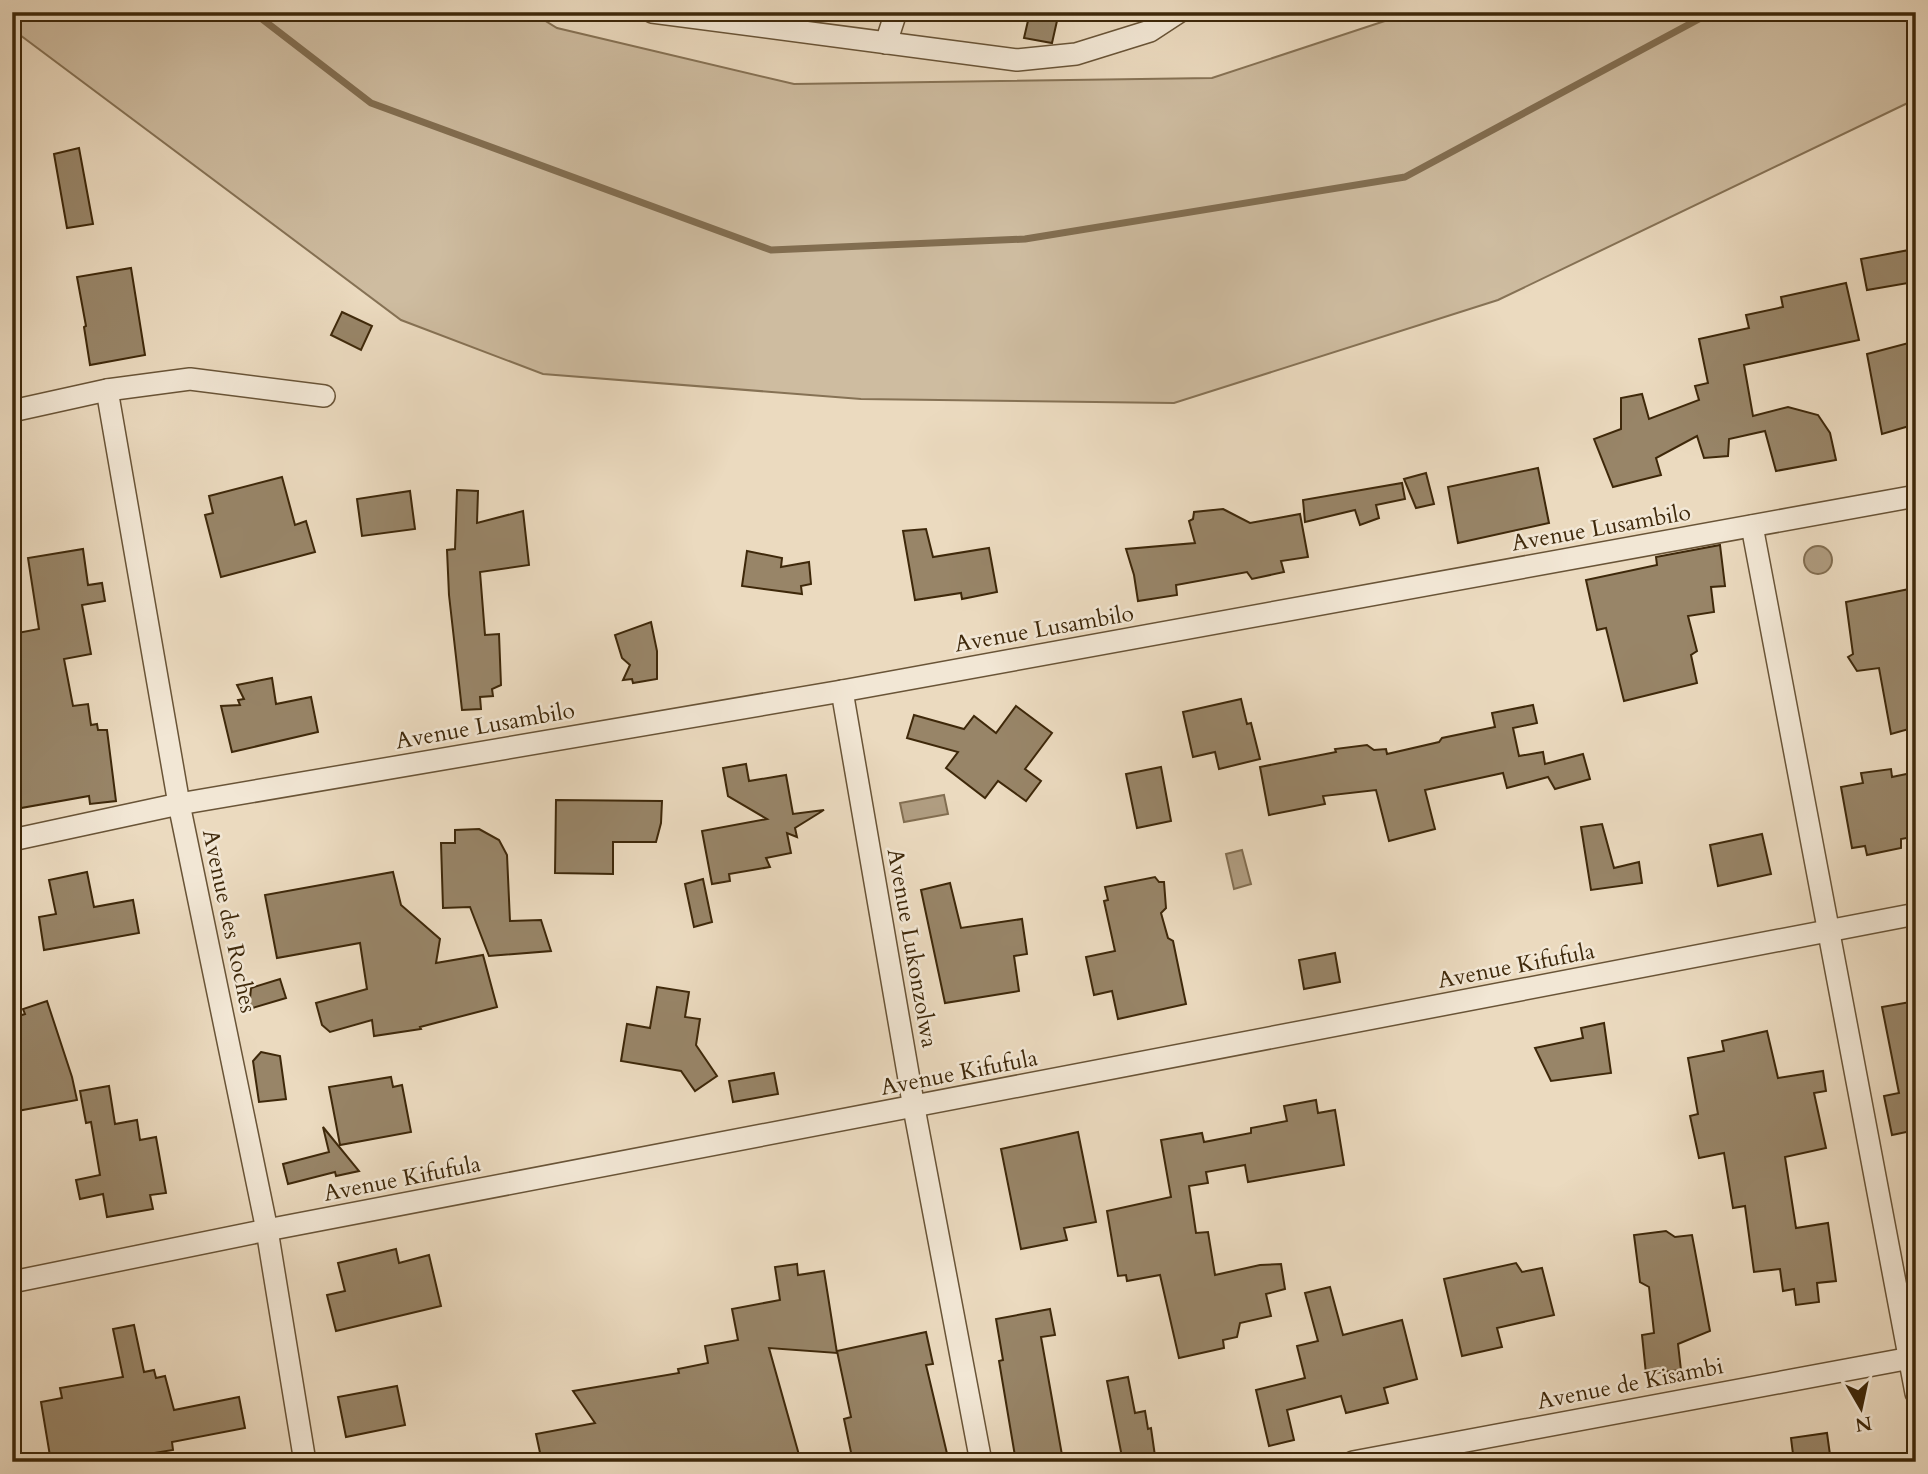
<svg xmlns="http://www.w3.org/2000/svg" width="1928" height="1474" viewBox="0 0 1928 1474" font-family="Cardo,serif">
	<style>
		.green { fill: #cebca0; stroke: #867255; stroke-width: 2 }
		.water { fill: #b09d81; stroke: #826e51; stroke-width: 2 }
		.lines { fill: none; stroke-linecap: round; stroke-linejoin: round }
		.stream { stroke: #826e51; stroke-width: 7 }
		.building { fill: #988568; stroke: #3e280a; stroke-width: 2 }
		.street-casing { stroke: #695437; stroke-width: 24 }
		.street { stroke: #f2e7d5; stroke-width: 21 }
		.labels { text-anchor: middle; stroke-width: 5; stroke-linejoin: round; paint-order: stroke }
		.street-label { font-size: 23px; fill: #3e280a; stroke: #f2e7d5 }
	</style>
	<rect width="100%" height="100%" fill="#ebdabf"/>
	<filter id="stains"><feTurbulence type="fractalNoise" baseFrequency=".00286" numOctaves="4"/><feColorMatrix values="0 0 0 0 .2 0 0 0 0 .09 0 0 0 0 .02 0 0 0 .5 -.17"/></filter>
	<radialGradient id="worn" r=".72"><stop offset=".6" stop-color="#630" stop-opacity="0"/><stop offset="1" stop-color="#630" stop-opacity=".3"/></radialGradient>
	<polygon class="green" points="12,12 531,12 557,28 794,84 1212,78 1412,12 1916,12 1916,99 1498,300 1174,403 861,399 543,374 401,320 12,29"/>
	<g class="water">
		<circle cx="1818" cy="560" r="14"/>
		<polygon points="944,795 948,814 904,822 900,803"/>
		<polygon points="1242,850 1251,884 1234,889 1226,854"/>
	</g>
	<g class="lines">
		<polyline class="stream" points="253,12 371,103 771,250 1025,239 1405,177 1712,12"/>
	</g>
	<g class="building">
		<polygon points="1030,12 1059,12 1052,43 1024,38"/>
		<polygon points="79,148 93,224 67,228 54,154"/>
		<polygon points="1909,250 1914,282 1867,290 1861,259"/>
		<polygon points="131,268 145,355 90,365 84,327 86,326 77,277"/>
		<polygon points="1846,283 1859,340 1744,365 1753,416 1788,407 1818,415 1830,433 1836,460 1776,471 1765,431 1729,439 1728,456 1704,458 1697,436 1656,458 1661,475 1613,487 1594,439 1621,429 1621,398 1642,394 1649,419 1699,400 1695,386 1708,383 1699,339 1749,328 1746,315 1783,307 1781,297"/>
		<polygon points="342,312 372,326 361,350 331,335"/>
		<polygon points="1916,341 1916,393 1911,394 1916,424 1882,434 1867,354"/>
		<polygon points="1538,468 1549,523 1458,543 1448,487"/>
		<polygon points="1426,473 1434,504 1416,508 1404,479"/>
		<polygon points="282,477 295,525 306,521 315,552 221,577 205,515 213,513 209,496"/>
		<polygon points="1402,483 1405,499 1376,505 1379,518 1360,525 1355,510 1305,522 1303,500"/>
		<polygon points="457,490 478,491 477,523 523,511 529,565 480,572 485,635 499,634 501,685 492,689 493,696 480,697 481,709 462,710 449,595 447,550 455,549"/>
		<polygon points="410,491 415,529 362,536 357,499"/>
		<polygon points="1223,509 1250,523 1300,514 1308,557 1281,561 1284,572 1252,579 1247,572 1176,585 1177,595 1138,601 1134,575 1126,549 1195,543 1189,521 1193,519 1194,512"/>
		<polygon points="926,529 933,557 989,548 997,592 962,599 961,593 915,600 903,531"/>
		<polygon points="1720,545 1725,586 1711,587 1714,612 1688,616 1697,651 1691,655 1697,683 1624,701 1606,628 1597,630 1586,580 1657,565 1656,557"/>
		<polygon points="83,549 88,585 102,583 105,601 82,605 91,654 64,659 73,706 88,704 91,725 97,724 98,730 107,730 116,801 90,804 89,796 21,808 18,794 12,795 12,634 39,629 28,558"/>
		<polygon points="747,551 782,558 781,567 809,562 811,584 801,586 802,594 742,586"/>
		<polygon points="1909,589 1916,650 1916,727 1891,734 1879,668 1857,671 1848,657 1853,654 1846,602"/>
		<polygon points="651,622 657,651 657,679 633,683 632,679 623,680 630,665 622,658 615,635"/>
		<polygon points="272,678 276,704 311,697 318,732 232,752 221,706 240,705 238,700 244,699 237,685"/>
		<polygon points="1241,699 1247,724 1251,723 1260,759 1219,769 1215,752 1193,757 1183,712"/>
		<polygon points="1533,705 1537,723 1513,728 1519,756 1543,752 1545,764 1583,754 1590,779 1555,789 1548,777 1507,788 1503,773 1425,790 1435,829 1389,841 1376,790 1323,796 1325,804 1269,815 1260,767 1336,752 1335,749 1367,745 1374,750 1386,749 1387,754 1439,742 1442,738 1495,727 1492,713"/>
		<polygon points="1016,706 1052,733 1025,769 1041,781 1026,801 998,781 985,798 946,768 958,752 907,738 914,715 964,729 974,716 996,733"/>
		<polygon points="746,764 749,781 786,775 793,814 824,810 795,828 797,837 787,833 791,853 766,858 770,867 729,874 730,881 712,884 702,831 767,819 728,796 723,768"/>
		<polygon points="1161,767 1171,821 1137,828 1126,774"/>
		<polygon points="1891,769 1892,777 1916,772 1916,806 1909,812 1912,837 1901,839 1901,848 1867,855 1865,846 1852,848 1841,787 1863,783 1861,773"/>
		<polygon points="556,800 662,801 661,823 656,842 613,842 613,874 555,873"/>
		<polygon points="1602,824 1614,868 1639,862 1642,883 1591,890 1581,827"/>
		<polygon points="479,829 499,840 507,855 510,921 541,920 551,951 489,956 470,907 443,908 441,843 455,843 455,830"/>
		<polygon points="1762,834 1771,874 1718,886 1710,845"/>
		<polygon points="87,872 94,907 133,900 139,933 44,950 39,917 56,914 49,880"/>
		<polygon points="393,872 401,905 440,939 436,963 483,955 497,1007 420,1027 421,1029 374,1036 372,1020 330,1032 322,1025 316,1003 367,989 360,943 277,958 265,895"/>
		<polygon points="1155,877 1159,882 1164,882 1166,908 1161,913 1168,938 1173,941 1186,1004 1118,1019 1112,991 1094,995 1086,957 1115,951 1104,901 1108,900 1105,887"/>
		<polygon points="703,879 712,922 694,927 685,884"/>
		<polygon points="950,883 961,928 1022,919 1027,954 1014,956 1019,991 945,1003 921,890"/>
		<polygon points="1335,953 1340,982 1304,989 1299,960"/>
		<polygon points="280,979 286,998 249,1009 251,988"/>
		<polygon points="657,987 689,992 685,1017 700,1019 696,1045 717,1076 695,1091 681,1071 621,1061 627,1024 650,1028"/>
		<polygon points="47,1001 72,1077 77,1100 12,1112 12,1018 25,1014 23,1009"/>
		<polygon points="1916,1001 1916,1130 1892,1135 1884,1096 1899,1093 1882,1007"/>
		<polygon points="1604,1023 1611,1073 1551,1081 1535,1048 1583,1038 1581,1028"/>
		<polygon points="1767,1031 1778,1078 1823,1071 1826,1091 1814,1093 1826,1148 1785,1157 1796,1228 1828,1223 1836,1281 1817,1283 1819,1302 1796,1305 1794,1289 1783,1291 1780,1269 1754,1272 1745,1206 1733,1208 1724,1153 1699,1158 1690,1116 1698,1114 1688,1058 1724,1051 1722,1041"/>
		<polygon points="261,1052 280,1056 286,1099 259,1102 253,1061"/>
		<polygon points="774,1073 778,1094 733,1102 729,1081"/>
		<polygon points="391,1077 393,1087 402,1085 411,1132 340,1145 329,1087"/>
		<polygon points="109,1086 115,1124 137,1120 140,1140 156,1137 166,1193 150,1195 153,1209 107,1217 103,1194 80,1199 76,1180 100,1175 91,1122 86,1123 80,1091"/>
		<polygon points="1316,1100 1318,1113 1335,1110 1344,1165 1248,1182 1245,1165 1206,1172 1208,1183 1189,1186 1196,1233 1208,1232 1215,1275 1260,1265 1281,1264 1285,1289 1266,1294 1271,1316 1240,1323 1237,1337 1223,1340 1224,1348 1179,1358 1160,1275 1127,1281 1126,1275 1118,1276 1107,1211 1171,1197 1161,1140 1202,1133 1204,1142 1251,1133 1251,1128 1287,1121 1284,1106"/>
		<polygon points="323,1127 359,1171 336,1176 335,1172 288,1184 283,1164 329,1152"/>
		<polygon points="1078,1132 1096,1222 1064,1228 1067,1240 1021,1249 1001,1149"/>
		<polygon points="1666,1231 1675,1237 1692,1235 1710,1331 1678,1344 1681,1370 1646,1374 1642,1335 1654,1333 1649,1287 1640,1282 1634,1235"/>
		<polygon points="396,1249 399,1263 429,1255 441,1306 336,1331 327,1295 345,1291 338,1263"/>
		<polygon points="1516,1263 1522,1272 1542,1268 1554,1315 1497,1328 1502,1347 1462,1356 1444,1279"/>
		<polygon points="797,1264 798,1275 824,1271 837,1353 769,1348 801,1462 542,1462 536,1434 595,1423 573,1391 679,1373 678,1369 708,1363 705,1346 738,1340 732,1309 780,1300 775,1267"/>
		<polygon points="1330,1287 1343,1335 1402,1320 1417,1379 1384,1388 1388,1403 1346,1413 1341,1396 1287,1410 1294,1440 1269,1446 1256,1390 1305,1378 1297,1346 1318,1341 1305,1293"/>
		<polygon points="1050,1309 1055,1335 1041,1337 1062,1455 1016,1462 999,1361 1003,1360 996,1319"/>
		<polygon points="134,1325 144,1372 154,1370 156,1378 165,1376 174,1410 239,1397 245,1428 172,1442 173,1450 135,1456 136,1462 51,1462 41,1402 62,1398 60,1388 123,1377 113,1329"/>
		<polygon points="926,1332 933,1364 926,1365 949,1462 853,1462 844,1419 851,1417 837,1351"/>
		<polygon points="1128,1377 1135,1413 1145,1411 1148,1429 1151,1428 1155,1456 1123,1462 1107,1381"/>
		<polygon points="397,1386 405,1425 346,1437 338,1397"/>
		<polygon points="1827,1433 1831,1462 1794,1462 1791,1438"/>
	</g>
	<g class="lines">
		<defs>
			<g id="street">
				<polyline points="652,12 1017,60 1076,54 1150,31 1179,12"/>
				<polyline points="886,43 896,12"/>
				<polyline points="107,390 179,804 267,1230 305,1462"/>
				<polyline points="12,411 107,390 190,379 324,396"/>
				<polyline points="1752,526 1916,1393"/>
				<polyline points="842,691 914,1108 981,1462"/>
				<polyline points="12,840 179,804 842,691 1916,496"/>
				<polyline points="12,1282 267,1230 1916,914"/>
				<polyline points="1353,1462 1916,1357"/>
			</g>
		</defs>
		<use href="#street" class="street-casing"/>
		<use href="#street" class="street"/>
	</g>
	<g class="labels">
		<g class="street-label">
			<text transform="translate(1601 527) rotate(-10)" y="8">Avenue Lusambilo</text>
			<text transform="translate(1044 628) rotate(-10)" y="8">Avenue Lusambilo</text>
			<text transform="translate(485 725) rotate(-10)" y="8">Avenue Lusambilo</text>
			<text transform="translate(230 921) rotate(78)" y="8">Avenue des Roches</text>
			<text transform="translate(913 948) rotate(80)" y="8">Avenue Lukonzolwa</text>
			<text transform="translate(1516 965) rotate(-11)" y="8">Avenue Kifufula</text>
			<text transform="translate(959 1072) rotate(-11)" y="8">Avenue Kifufula</text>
			<text transform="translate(402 1178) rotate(-11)" y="8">Avenue Kifufula</text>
			<text transform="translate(1630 1383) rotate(-11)" y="8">Avenue de Kisambi</text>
		</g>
	</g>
	<rect width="1928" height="1474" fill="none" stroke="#ebdabf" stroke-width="42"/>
	<rect x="14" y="14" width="1900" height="1446" fill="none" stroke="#3e280a" stroke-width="3.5"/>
	<rect x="21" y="21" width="1886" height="1432" fill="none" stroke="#3e280a" stroke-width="2"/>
	<g transform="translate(1861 1408) rotate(171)" stroke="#f2e7d5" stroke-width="5" paint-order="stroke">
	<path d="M0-5L12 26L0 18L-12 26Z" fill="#3e280a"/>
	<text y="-10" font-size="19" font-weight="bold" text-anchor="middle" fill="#3e280a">N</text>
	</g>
	<rect width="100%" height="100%" filter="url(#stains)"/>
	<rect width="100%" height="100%" fill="url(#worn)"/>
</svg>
